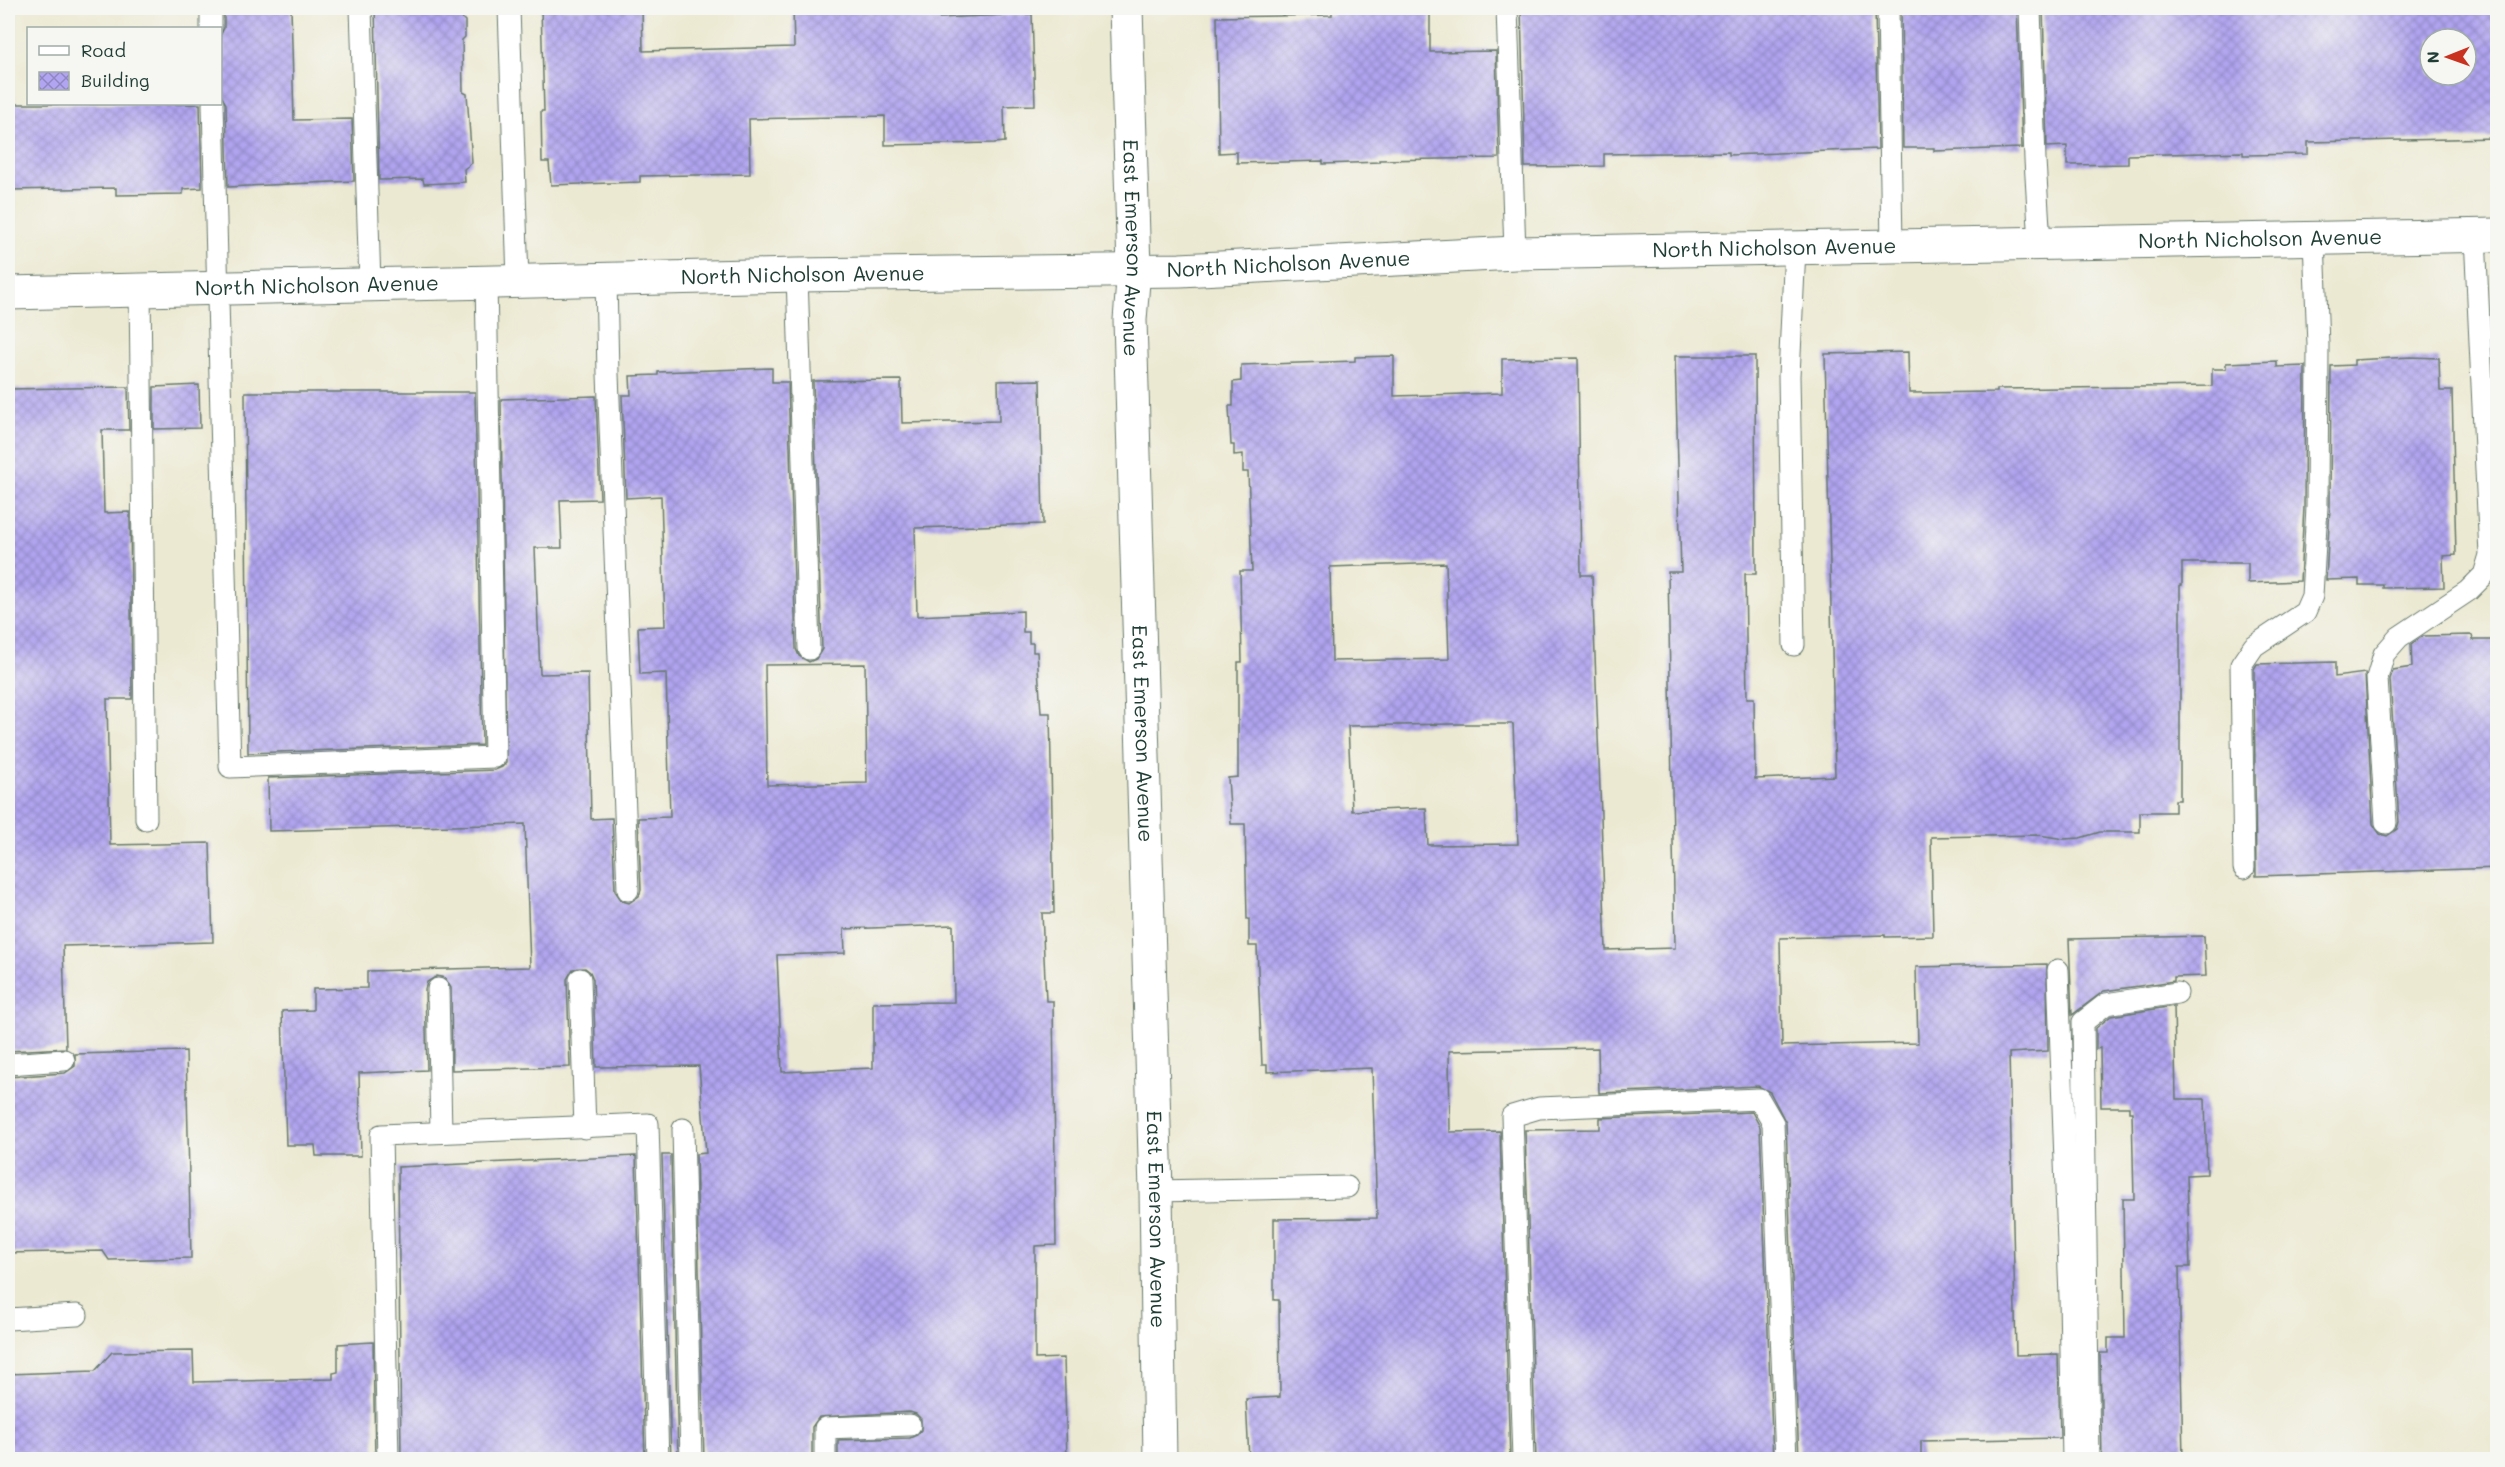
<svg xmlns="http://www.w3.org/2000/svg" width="2505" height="1467" viewBox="0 0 2505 1467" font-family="Mali,sans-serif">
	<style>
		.building { fill: url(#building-cross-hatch); fill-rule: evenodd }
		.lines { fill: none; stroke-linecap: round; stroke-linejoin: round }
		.service-casing { stroke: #67796b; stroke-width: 23 }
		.minor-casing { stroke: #67796b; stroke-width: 35 }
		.tertiary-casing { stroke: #67796b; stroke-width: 35 }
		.service { stroke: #fff; stroke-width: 21 }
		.minor { stroke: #fff; stroke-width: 33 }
		.tertiary { stroke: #fff; stroke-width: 33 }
		.labels { text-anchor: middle; stroke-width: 6; stroke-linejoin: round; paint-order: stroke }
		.street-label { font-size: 21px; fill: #1f3d34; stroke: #f6f6f2 }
	</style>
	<defs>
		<pattern id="building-cross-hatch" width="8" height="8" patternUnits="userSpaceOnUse" patternTransform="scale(1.5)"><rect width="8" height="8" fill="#b1a4f0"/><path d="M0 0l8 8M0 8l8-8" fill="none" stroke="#8f87c3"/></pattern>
	</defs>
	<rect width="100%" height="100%" fill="#f6f6f2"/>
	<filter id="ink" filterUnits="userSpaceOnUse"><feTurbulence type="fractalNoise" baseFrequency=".0167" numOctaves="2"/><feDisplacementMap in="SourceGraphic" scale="12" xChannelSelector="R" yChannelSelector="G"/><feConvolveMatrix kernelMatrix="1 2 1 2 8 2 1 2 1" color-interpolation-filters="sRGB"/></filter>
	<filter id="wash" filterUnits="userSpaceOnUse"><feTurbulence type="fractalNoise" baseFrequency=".008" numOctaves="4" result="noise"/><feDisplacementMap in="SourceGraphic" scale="24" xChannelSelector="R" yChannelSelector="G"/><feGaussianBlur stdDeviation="1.35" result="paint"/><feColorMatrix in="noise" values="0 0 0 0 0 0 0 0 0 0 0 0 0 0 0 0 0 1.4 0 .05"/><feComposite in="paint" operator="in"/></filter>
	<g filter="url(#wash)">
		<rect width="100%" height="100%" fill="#ece9d2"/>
		<g id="blocks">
			<g class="building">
				<polygon points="224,8 291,8 294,120 352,119 354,181 228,187 226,104 220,94 220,36 224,28"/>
				<polygon points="375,8 452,8 465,21 465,37 462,40 463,92 467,94 472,163 464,169 465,182 424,184 423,179 379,180"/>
				<polygon points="541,8 642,8 643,51 794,47 793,8 898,8 907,9 907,12 939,11 939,18 1032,14 1035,105 1004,106 1005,142 994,143 885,145 885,116 749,119 750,174 640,176 640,182 551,185 549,162 542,162 541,111 544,111"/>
				<polygon points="1332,8 1430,8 1430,52 1496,51 1499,158 1379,160 1379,162 1323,164 1323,161 1237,163 1237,152 1219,153 1217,17 1332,15"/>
				<polygon points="1521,8 1875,8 1878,149 1729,155 1729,152 1604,154 1604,166 1525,167"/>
				<polygon points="1901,8 2017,8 2022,148 1934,151 1934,148 1903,148"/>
				<path d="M 2043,8 L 2498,8 L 2498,138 L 2308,142 L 2308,154 L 2243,155 L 2243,152 L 2128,155 L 2128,164 L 2067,165 L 2067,146 L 2047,147 ZM 2430,39 L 2466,39 L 2466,75 L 2430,75 Z"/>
				<polygon points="8,104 200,104 202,188 183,189 183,194 116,195 116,188 8,190"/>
				<path d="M 1908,352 L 1909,393 L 1997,392 L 1997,389 L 2212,386 L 2212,369 L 2226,369 L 2226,363 L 2277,361 L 2277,367 L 2305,366 L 2304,507 L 2300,581 L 2248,583 L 2248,563 L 2182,563 L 2182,585 L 2180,585 L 2180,800 L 2175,800 L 2175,812 L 2140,812 L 2140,832 L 2100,832 L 2080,838 L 2064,839 L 2039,835 L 1931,837 L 1933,936 L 1885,937 L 1885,935 L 1780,938 L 1782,1046 L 1918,1043 L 1916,967 L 2047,964 L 2048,1051 L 2009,1053 L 2016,1355 L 2058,1354 L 2060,1438 L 1921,1441 L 1921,1460 L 1799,1460 L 1786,1123 L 1770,1092 L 1758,1086 L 1599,1093 L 1598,1048 L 1449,1051 L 1450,1132 L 1500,1131 L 1510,1460 L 1249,1460 L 1246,1399 L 1280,1397 L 1279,1300 L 1274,1300 L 1274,1219 L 1377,1218 L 1372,1068 L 1267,1072 L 1267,1065 L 1262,1065 L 1257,946 L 1249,946 L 1249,919 L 1247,919 L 1245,824 L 1231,824 L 1228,778 L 1238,777 L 1238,662 L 1242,662 L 1240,571 L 1252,571 L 1248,472 L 1243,472 L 1243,454 L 1234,455 L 1234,445 L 1231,445 L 1229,406 L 1233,406 L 1233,382 L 1241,381 L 1241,365 L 1355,361 L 1355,357 L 1394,356 L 1394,396 L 1502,393 L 1502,359 L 1578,358 L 1581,575 L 1592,575 L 1606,950 L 1675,948 L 1668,572 L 1681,572 L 1675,356 L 1755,356 L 1756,574 L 1745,574 L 1747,698 L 1754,698 L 1755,779 L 1835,776 L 1825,354 ZM 1446,563 L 1449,659 L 1332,661 L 1330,567 ZM 1450,724 L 1513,724 L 1518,844 L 1428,845 L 1426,808 L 1352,811 L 1348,726 Z"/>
				<polygon points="2411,357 2439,358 2440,391 2452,391 2456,555 2443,556 2444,587 2383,588 2383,585 2359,585 2359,579 2326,580 2330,507 2331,366 2354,365 2354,360"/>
				<path d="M 772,368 L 772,382 L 788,382 L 796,649 L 799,656 L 809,662 L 816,659 L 822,649 L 813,381 L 901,380 L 902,423 L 999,421 L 998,381 L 1040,380 L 1043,524 L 915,528 L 917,616 L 1023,611 L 1023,632 L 1029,632 L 1029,643 L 1033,643 L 1033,652 L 1037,652 L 1041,713 L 1050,713 L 1054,913 L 1042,913 L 1046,1001 L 1053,1001 L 1056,1245 L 1035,1246 L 1035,1359 L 1064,1358 L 1067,1460 L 838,1460 L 838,1440 L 910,1438 L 917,1435 L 921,1430 L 921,1419 L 916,1414 L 910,1412 L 819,1417 L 812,1427 L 812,1460 L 704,1460 L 696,1154 L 706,1153 L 699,1066 L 596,1067 L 593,979 L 590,972 L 585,968 L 573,969 L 567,979 L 570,1067 L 452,1070 L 451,988 L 445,978 L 437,976 L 427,982 L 425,989 L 427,1070 L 359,1073 L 361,1156 L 316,1156 L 315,1145 L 286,1145 L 282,1011 L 313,1010 L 313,989 L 367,988 L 367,971 L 530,967 L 525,824 L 269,831 L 268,778 L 495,770 L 502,767 L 506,763 L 501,399 L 596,396 L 600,499 L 560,500 L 562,548 L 535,548 L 540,674 L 588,673 L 591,819 L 612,818 L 615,891 L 622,901 L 629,903 L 639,896 L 641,890 L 638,818 L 670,817 L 666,673 L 640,674 L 638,627 L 665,626 L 661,496 L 626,498 L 622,395 L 631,395 L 630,376 L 658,375 L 658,372 ZM 865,664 L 867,783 L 767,785 L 765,665 ZM 953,925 L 954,1002 L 873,1003 L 873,1068 L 782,1072 L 777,955 L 845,953 L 844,929 Z"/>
				<polygon points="199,385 200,428 154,429 154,387"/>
				<polygon points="128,387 129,430 102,430 104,513 130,512 132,699 107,699 110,845 210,843 213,942 63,946 66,1048 8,1051 8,389"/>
				<polygon points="245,392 475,392 482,745 248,753"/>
				<polygon points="2472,635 2473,640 2495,640 2498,675 2498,868 2256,876 2254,669 2257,664 2335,662 2335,677 2365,673 2373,824 2380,834 2387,836 2397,829 2399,822 2390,679 2393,670 2412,667 2411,644 2423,636"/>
				<polygon points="2204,936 2206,976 2174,977 2174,981 2104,991 2072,1015 2069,939"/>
				<polygon points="2174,1006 2176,1099 2205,1099 2207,1174 2187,1175 2190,1267 2179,1267 2183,1460 2102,1460 2100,1353 2108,1353 2108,1338 2125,1338 2123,1199 2134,1199 2132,1112 2129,1112 2129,1107 2101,1107 2100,1048 2096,1049 2096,1028 2111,1016"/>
				<polygon points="186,1051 191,1258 109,1260 103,1251 8,1253 8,1077 65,1073 75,1066 75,1054"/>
				<polygon points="1752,1112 1760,1127 1773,1460 1536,1460 1525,1130 1600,1129 1600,1118"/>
				<polygon points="662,1155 671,1155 678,1460 671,1460"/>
				<polygon points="636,1156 645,1460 401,1460 398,1167"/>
				<polygon points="373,1342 375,1460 8,1460 8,1374 95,1371 112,1352 193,1351 194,1382 333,1379 333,1373 338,1372 338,1344"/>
			</g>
		</g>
	</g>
	<g filter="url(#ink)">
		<use href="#blocks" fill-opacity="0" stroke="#67796b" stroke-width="1.5"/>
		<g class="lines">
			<defs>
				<g id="service">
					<polyline points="211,8 211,28"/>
					<polyline points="361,8 370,284"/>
					<polyline points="509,8 518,281"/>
					<polyline points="1507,8 1515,253"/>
					<polyline points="1888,8 1892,246"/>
					<polyline points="2030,8 2035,160 2040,244"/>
					<polyline points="213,104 230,767 495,757 486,282"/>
					<polyline points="797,275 809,649"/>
					<polyline points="606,280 608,374 628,890"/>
					<polyline points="140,288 146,819"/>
					<polyline points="1794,645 1789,376 1795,248"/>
					<polyline points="2386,823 2377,678 2384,654 2399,637 2468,591 2484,575 2490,555 2475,236"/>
					<polyline points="2244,868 2241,665 2254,646 2305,612 2312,596 2317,507 2318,345 2314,239"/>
					<polyline points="2058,970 2070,1298 2073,1460"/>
					<polyline points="580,979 585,1128"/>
					<polyline points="438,989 441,1132"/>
					<polyline points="8,1064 64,1060"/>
					<polyline points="683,1129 691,1460"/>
					<polyline points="1156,1191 1347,1187"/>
					<polyline points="8,1319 77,1315"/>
					<polyline points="388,1460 381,1135 648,1124 658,1460"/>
					<polyline points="825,1460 825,1428 910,1425"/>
					<polyline points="1523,1460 1512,1116 1539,1108 1759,1099 1773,1123 1786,1460"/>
					<polyline points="2089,1460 2083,1022 2106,1004 2177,993"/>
				</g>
				<g id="minor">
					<path id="s1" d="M 8,293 L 797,275 L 1180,270 L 1515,253 L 2498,235"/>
				</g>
				<g id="tertiary">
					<path id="s2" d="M 1126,8 L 1134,269 L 1130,320 L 1156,1191 L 1160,1460"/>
				</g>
			</defs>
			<use href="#service" class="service-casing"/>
			<use href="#minor" class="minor-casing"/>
			<use href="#tertiary" class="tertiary-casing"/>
			<use href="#service" class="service"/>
			<use href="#minor" class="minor"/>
			<use href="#tertiary" class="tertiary"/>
		</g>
	</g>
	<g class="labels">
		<g class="street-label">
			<text dy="7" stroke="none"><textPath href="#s1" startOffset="2253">North Nicholson Avenue</textPath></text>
			<text dy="7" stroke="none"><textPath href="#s2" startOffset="240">East Emerson Avenue</textPath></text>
			<text dy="7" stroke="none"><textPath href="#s1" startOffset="1767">North Nicholson Avenue</textPath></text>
			<text dy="7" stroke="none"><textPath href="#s1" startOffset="1281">North Nicholson Avenue</textPath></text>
			<text dy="7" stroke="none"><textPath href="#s1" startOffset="795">North Nicholson Avenue</textPath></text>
			<text dy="7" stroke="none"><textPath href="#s1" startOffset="309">North Nicholson Avenue</textPath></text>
			<text dy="7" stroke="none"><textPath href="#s2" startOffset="726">East Emerson Avenue</textPath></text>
			<text dy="7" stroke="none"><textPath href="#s2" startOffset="1212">East Emerson Avenue</textPath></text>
		</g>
	</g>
	<rect width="2505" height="1467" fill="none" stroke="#f6f6f2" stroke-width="30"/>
	<rect x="27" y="27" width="195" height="78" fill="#f6f6f2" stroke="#a0aca6" stroke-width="1.5"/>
	<rect x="39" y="46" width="30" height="9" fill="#ffffff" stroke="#a0aca6" stroke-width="1.5"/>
	<text x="81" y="57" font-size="18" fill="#1f3d34">Road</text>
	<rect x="39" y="72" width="30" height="18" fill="url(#building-cross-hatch)" stroke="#a0aca6" stroke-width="1.5"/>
	<text x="81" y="87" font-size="18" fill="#1f3d34">Building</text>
	<g transform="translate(2448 57) rotate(269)"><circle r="28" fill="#f6f6f2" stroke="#a0aca6" stroke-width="1.5"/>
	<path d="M0-4.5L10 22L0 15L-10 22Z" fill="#c8321e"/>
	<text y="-9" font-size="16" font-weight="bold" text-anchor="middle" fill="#1f3d34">N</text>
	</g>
</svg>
